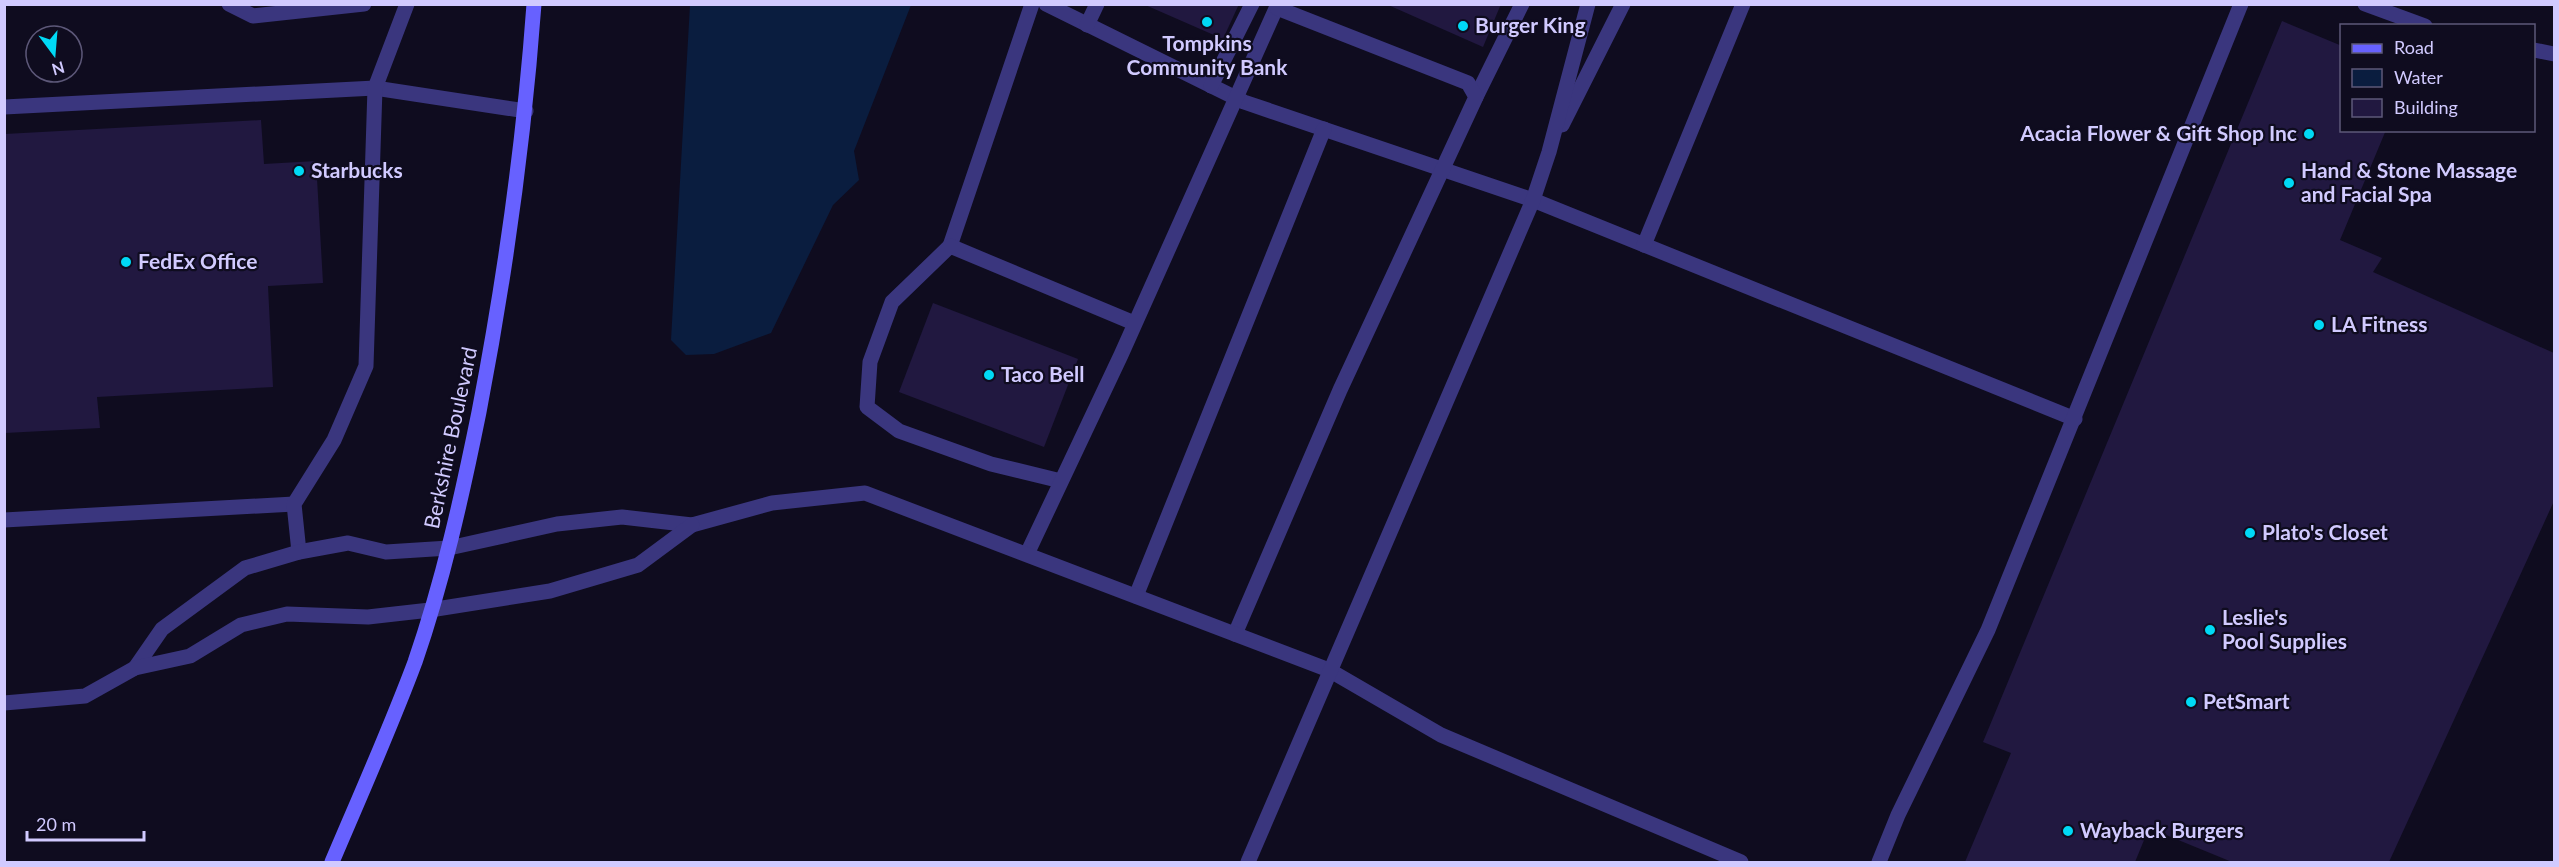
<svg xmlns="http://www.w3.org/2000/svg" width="2559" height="867" viewBox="0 0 2559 867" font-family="Lato,sans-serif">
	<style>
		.water { fill: #0a1d3f }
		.building { fill: #211840 }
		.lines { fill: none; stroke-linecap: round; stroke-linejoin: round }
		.service { stroke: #3a367e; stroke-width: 15 }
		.secondary { stroke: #6761ff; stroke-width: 15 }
		.poi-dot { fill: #00d9f5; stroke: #0f0c1f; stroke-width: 2 }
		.labels { text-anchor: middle; stroke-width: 4.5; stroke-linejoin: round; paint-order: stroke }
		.poi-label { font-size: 21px; font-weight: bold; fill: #d1caff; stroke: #0f0c1f; text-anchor: start }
		.street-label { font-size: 21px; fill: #d1caff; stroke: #0f0c1f }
	</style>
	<rect width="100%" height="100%" fill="#0f0c1f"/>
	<polygon class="water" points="690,5 911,5 854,151 859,180 833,205 771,333 714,354 686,355 671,340"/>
	<g class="building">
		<polygon points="1143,4 1239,4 1223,39"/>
		<polygon points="1386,4 1501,4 1483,47"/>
		<polygon points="2282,21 2342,46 2342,130 2386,130 2340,240 2382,258 2373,272 2554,353 2554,501 2389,862 2232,862 2149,828 2135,862 1965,862 2011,753 1983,742"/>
		<polygon points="261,120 264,164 316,161 323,283 268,286 273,387 97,397 100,428 5,433 5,134"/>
		<polygon points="933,303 1078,359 1044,447 899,392"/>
	</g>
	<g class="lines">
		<g class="service">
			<polyline points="229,4 253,16 364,4"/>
			<polyline points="1046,4 1244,102 1533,200 2075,419"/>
			<polyline points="2365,4 2425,26"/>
			<polyline points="1087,25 1097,4"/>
			<polyline points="2534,50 2554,54"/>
			<polyline points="1211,86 1252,4"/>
			<polyline points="1476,97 1522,4"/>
			<polyline points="4,107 375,88 526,111"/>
			<polyline points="1562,125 1623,4"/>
			<polyline points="1644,245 1743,4"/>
			<polyline points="950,246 1032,4"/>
			<polyline points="1061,481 991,464 899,431 867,407 870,362 892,302 950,246 1134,323"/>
			<polyline points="4,520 294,504"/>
			<polyline points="299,552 294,504 334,440 366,366 375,88 407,4"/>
			<polyline points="1027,554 1121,355 1278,4"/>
			<polyline points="1136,596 1324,129"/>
			<polyline points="1235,634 1340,390 1476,97 1468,83 1277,8"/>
			<polyline points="135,668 162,629 245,568 299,552 348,543 386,552 449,548 557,524 622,517 692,525 772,503 865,493 1329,670 1441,735 1741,862"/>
			<polyline points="4,703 85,696 135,668 190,656 241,625 287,614 368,617 430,610 550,591 638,565 692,525"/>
			<polyline points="1248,862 1533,200 1549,152 1588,4"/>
			<polyline points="1879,862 1898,815 1988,630 2241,4"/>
		</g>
		<path class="secondary" d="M 332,862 C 360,796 390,729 415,662 C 443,581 462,496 479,412 C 505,277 524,142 534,4"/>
	</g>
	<g class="poi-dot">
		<circle cx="1207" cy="22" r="6"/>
		<circle cx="1463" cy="26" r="6"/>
		<circle cx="2309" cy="134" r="6"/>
		<circle cx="299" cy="171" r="6"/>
		<circle cx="2289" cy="183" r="6"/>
		<circle cx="126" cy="262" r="6"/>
		<circle cx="2319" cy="325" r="6"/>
		<circle cx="989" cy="375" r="6"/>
		<circle cx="2250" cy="533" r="6"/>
		<circle cx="2210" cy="630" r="6"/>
		<circle cx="2191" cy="702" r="6"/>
		<circle cx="2068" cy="831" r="6"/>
	</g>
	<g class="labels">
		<g class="poi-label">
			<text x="1475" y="33">Burger King</text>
			<text x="1207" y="51" text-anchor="middle">Tompkins<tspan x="1207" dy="24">Community Bank</tspan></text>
			<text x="2297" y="141" text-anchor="end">Acacia Flower &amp; Gift Shop Inc</text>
			<text x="311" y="178">Starbucks</text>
			<text x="2301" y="178">Hand &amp; Stone Massage<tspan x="2301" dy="24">and Facial Spa</tspan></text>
			<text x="138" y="269">FedEx Office</text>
			<text x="2331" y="332">LA Fitness</text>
			<text x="1001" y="382">Taco Bell</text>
			<text x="2262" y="540">Plato's Closet</text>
			<text x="2222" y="625">Leslie's<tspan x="2222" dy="24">Pool Supplies</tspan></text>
			<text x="2203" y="709">PetSmart</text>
			<text x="2080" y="838">Wayback Burgers</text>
		</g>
		<g class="street-label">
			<text transform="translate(451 438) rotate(-78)" y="7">Berkshire Boulevard</text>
		</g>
	</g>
	<rect width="2559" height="867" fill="none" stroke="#d1caff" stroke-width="12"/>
	<rect x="2340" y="24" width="195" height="108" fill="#0f0c1f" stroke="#5d5879" stroke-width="1.5"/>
	<rect x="2352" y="44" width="30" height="9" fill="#6761ff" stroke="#5d5879" stroke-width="1.5"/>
	<text x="2394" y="54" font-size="18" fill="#d1caff">Road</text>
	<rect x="2352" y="69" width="30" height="18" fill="#0a1d3f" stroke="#5d5879" stroke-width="1.5"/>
	<text x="2394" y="84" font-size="18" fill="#d1caff">Water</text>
	<rect x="2352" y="99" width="30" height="18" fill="#211840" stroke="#5d5879" stroke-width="1.5"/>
	<text x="2394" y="114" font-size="18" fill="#d1caff">Building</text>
	<g transform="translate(54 54) rotate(164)"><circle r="28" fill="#0f0c1f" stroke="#5d5879" stroke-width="1.5"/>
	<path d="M0-4.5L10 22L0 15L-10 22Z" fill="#00d9f5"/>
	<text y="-9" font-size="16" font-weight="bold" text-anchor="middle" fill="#d1caff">N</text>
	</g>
	<path d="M27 831v9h117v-9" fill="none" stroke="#d1caff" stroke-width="3"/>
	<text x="36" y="831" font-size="18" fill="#d1caff" stroke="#0f0c1f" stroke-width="4.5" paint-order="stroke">20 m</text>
</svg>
